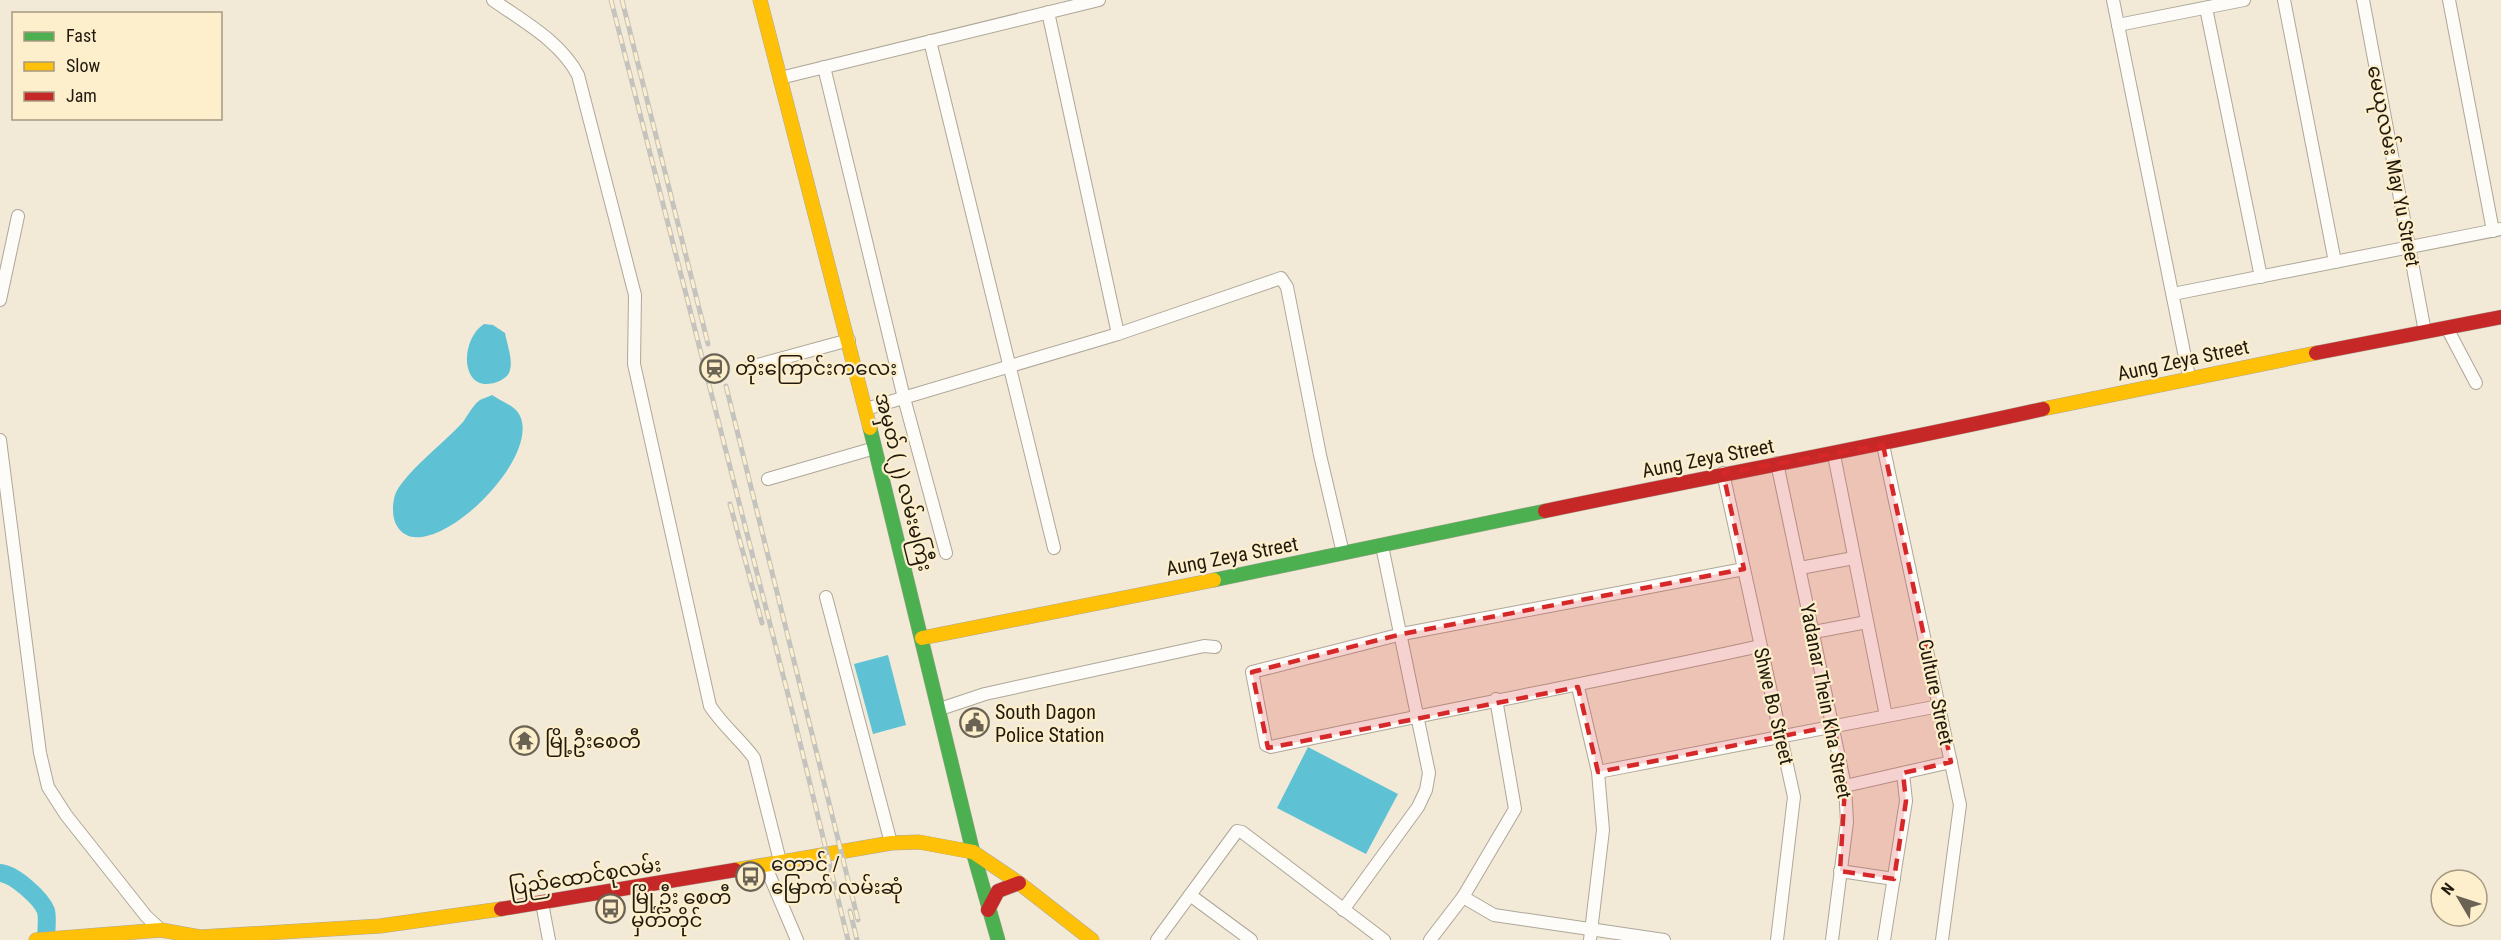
<svg xmlns="http://www.w3.org/2000/svg" width="2501" height="940" viewBox="0 0 2501 940" font-family="'Roboto Condensed','Noto Sans Myanmar',sans-serif">
	<style>
		.water { fill: #5fc2d4 }
		.lines { fill: none; stroke-linecap: round; stroke-linejoin: round }
		.river { stroke: #5fc2d4; stroke-width: 18 }
		.street-casing { stroke: #aea799; stroke-width: 14 }
		.fast-casing { stroke: #aea799; stroke-width: 15 }
		.slow-casing { stroke: #aea799; stroke-width: 15 }
		.jam-casing { stroke: #aea799; stroke-width: 15 }
		.street { stroke: #fdfcf9; stroke-width: 12 }
		.fast { stroke: #4caf50; stroke-width: 14 }
		.slow { stroke: #ffc107; stroke-width: 14 }
		.jam { stroke: #c62828; stroke-width: 14 }
		.rail-casing { stroke: #c5c3be; stroke-width: 5 }
		.rail { stroke: #fdeecc; stroke-width: 3; stroke-dasharray: 9; stroke-linecap: butt }
		.marked { fill: #d62828; fill-opacity: 0.2; stroke: #d62828; stroke-width: 4.5; stroke-dasharray: 12 8; stroke-linejoin: round }
		.labels { text-anchor: middle; stroke-width: 4.5; stroke-linejoin: round; paint-order: stroke }
		.street-label { font-size: 20px; fill: #201a0e; stroke: #fdeecc }
		.poi-label { font-size: 20px; fill: #201a0e; stroke: #fdeecc; text-anchor: start }
	</style>
	<rect width="100%" height="100%" fill="#f2ead7"/>
	<g class="water">
		<path d="M 484,324 L 493,325 L 505,333 C 507,344 513,360 510,370 C 509,376 502,380 497,382 C 460,395 459,340 484,324 Z"/>
		<path d="M 492,395 C 499,400 510,404 516,410 C 553,451 425,575 397,526 C 392,518 392,505 395,495 C 402,475 447,440 463,422 C 468,415 473,405 480,400 C 483,398 489,397 492,395 Z"/>
		<polygon points="888,655 906,725 873,734 854,664"/>
		<polygon points="1308,747 1398,794 1366,854 1277,808"/>
	</g>
	<g class="lines">
		<path class="river" d="M 0,873 C 14,874 41,898 46,911 C 48,919 46,932 46,940"/>
		<defs>
			<g id="street">
				<path d="M 493,0 C 524,22 560,41 578,75 L 635,295 L 634,364 L 710,706 C 723,726 741,740 754,758 L 780,861"/>
				<polyline points="2113,0 2189,377"/>
				<polyline points="2284,0 2335,262"/>
				<polyline points="2363,0 2425,332"/>
				<polyline points="2449,0 2493,231"/>
				<polyline points="2206,8 2261,277"/>
				<polyline points="1048,12 1118,334"/>
				<polyline points="2118,25 2244,0"/>
				<polyline points="930,41 1054,548"/>
				<polyline points="824,67 904,398 946,553"/>
				<polyline points="780,78 1099,0"/>
				<polyline points="2173,294 2501,229"/>
				<polyline points="0,300 18,216"/>
				<polyline points="2447,328 2476,383"/>
				<polyline points="750,367 849,340"/>
				<polyline points="866,409 1118,334 1281,278 1287,287 1320,455 1343,553"/>
				<polyline points="0,440 40,753 48,787 66,815 146,916 161,930"/>
				<polyline points="1883,445 1960,805 1942,940"/>
				<polyline points="1834,455 1886,716"/>
				<polyline points="1777,463 1845,786 1847,822 1832,940"/>
				<polyline points="1723,473 1794,797 1777,940"/>
				<polyline points="768,479 875,448"/>
				<polyline points="1800,568 1854,558"/>
				<path d="M 1744,569 L 1402,634 L 1252,672 L 1266,745 L 1271,747 C 1434,712 1598,682 1760,646"/>
				<polyline points="826,597 891,843"/>
				<polyline points="1814,632 1867,622"/>
				<polyline points="1578,687 1598,772 1603,830 1590,940"/>
				<polyline points="940,709 985,694 1204,646 1215,647"/>
				<polyline points="1598,772 1939,706"/>
				<polyline points="1845,786 1951,762"/>
				<polyline points="765,865 797,940"/>
				<polyline points="1840,871 1894,879"/>
				<polyline points="1190,895 1251,940"/>
				<polyline points="1463,897 1494,915 1664,940"/>
				<polyline points="542,903 549,940"/>
				<polyline points="1343,910 1418,807 1426,790 1429,773 1382,546"/>
				<polyline points="1157,940 1237,831 1242,832 1384,940"/>
				<polyline points="1430,940 1463,897 1515,809 1496,699"/>
				<polyline points="1884,940 1906,801 1903,773"/>
			</g>
			<g id="fast">
				<polyline points="870,428 973,852 998,940"/>
				<polyline points="1214,580 1545,511"/>
			</g>
			<g id="slow">
				<polyline points="760,0 870,428"/>
				<polyline points="2043,409 2316,353"/>
				<polyline points="922,638 1214,580"/>
				<polyline points="973,852 1019,883 1092,940"/>
				<polyline points="735,870 891,843 919,842 973,852"/>
				<polyline points="36,940 161,930 200,937 380,926 501,909"/>
			</g>
			<g id="jam">
				<polyline points="2316,353 2501,317"/>
				<path d="M 1545,511 C 1711,476 1878,446 2043,409"/>
				<polyline points="501,909 735,870"/>
				<polyline points="988,910 998,891 1019,883"/>
			</g>
		</defs>
		<use href="#street" class="street-casing"/>
		<use href="#fast" class="fast-casing"/>
		<use href="#slow" class="slow-casing"/>
		<use href="#jam" class="jam-casing"/>
		<use href="#street" class="street"/>
		<use href="#fast" class="fast"/>
		<use href="#slow" class="slow"/>
		<use href="#jam" class="jam"/>
		<defs>
			<g id="rail">
				<polyline points="611,0 795,722 848,940"/>
				<polyline points="622,0 708,344"/>
				<polyline points="726,386 858,920"/>
				<polyline points="730,504 762,623"/>
				<polyline points="850,911 857,940"/>
			</g>
		</defs>
		<use href="#rail" class="rail-casing"/>
		<use href="#rail" class="rail"/>
	</g>
	<path class="marked" d="M 1883,445 L 1951,762 L 1903,773 L 1906,801 L 1894,879 L 1840,871 L 1845,786 L 1834,726 L 1598,772 L 1578,687 L 1268,748 L 1252,672 L 1402,634 L 1744,569 L 1723,473 Z"/>
	<defs>
		<symbol id="station-ring" viewBox="-11 -11 22 22"><circle r="9.5" fill="#fdeecc" stroke="#6a6354" stroke-width="1.5"/><path d="M-3-6H3Q5-6 5-4V2Q5 4 3 4L4.5 6H3L1.5 4h-3L-3 6H-4.5L-3 4Q-5 4-5 2V-4Q-5-6-3-6ZM-3.5-4v3h7v-3ZM-3.5 1v1.5H-2V1ZM2 1v1.5H3.5V1Z" fill="#6a6354"/></symbol>
		<symbol id="civic-ring" viewBox="-11 -11 22 22"><circle r="9.5" fill="#fdeecc" stroke="#6a6354" stroke-width="1.5"/><path d="M-.6-6.5H3V-4.5H.6V-3L4-1V1h2V6H-6V1h2V-1L-.6-3ZM-1.2 2.5V6h2.4V2.5Z" fill="#6a6354"/></symbol>
		<symbol id="temple-ring" viewBox="-11 -11 22 22"><circle r="9.5" fill="#fdeecc" stroke="#6a6354" stroke-width="1.5"/><path d="M0-6L5-2H3V0L6.5 2.5H4V6H1.5V3h-3V6H-4V2.5H-6.5L-3 0V-2H-5Z" fill="#6a6354"/></symbol>
		<symbol id="bus-ring" viewBox="-11 -11 22 22"><circle r="9.5" fill="#fdeecc" stroke="#6a6354" stroke-width="1.5"/><path d="M-5-6H5V4H4V6H2V4H-2V6H-4V4H-5ZM-3.5-4V0h7V-4ZM-3.5 1.2v1.5H-2V1.2ZM2 1.2v1.5H3.5V1.2Z" fill="#6a6354"/></symbol>
	</defs>
	<g fill-rule="evenodd">
		<use href="#station-ring" x="698" y="352" width="33" height="33"/>
		<use href="#civic-ring" x="958" y="706" width="33" height="33"/>
		<use href="#temple-ring" x="508" y="724" width="33" height="33"/>
		<use href="#bus-ring" x="734" y="860" width="33" height="33"/>
		<use href="#bus-ring" x="594" y="892" width="33" height="33"/>
	</g>
	<g class="labels">
		<g class="street-label">
			<text transform="translate(2394 166) rotate(79)" y="7">မေယုလမ်း May Yu Street</text>
			<text transform="translate(2183 360) rotate(-12)" y="7">Aung Zeya Street</text>
			<text transform="translate(1708 458) rotate(-11)" y="7">Aung Zeya Street</text>
			<text transform="translate(904 482) rotate(76)" y="7">အမှတ် (၂) လမ်းမကြီး</text>
			<text transform="translate(1232 556) rotate(-11)" y="7">Aung Zeya Street</text>
			<text transform="translate(1936 692) rotate(78)" y="7">Culture Street</text>
			<text transform="translate(1826 701) rotate(79)" y="7">Yadanar Thein Kha Street</text>
			<text transform="translate(1774 706) rotate(77)" y="7">Shwe Bo Street</text>
			<text transform="translate(585 876) rotate(-9)" y="7">ပြည်ထောင်စုလမ်း</text>
		</g>
		<g class="poi-label">
			<text x="735" y="375">တိုးကြောင်းကလေး</text>
			<text x="995" y="719">South Dagon<tspan x="995" dy="23">Police Station</tspan></text>
			<text x="545" y="748">မြို့ဦးစေတီ</text>
			<text x="771" y="871">တောင် /<tspan x="771" dy="23">မြောက် လမ်းဆုံ</tspan></text>
			<text x="631" y="904">မြို့ဦး စေတီ<tspan x="631" dy="23">မှတ်တိုင်</tspan></text>
		</g>
	</g>
	<rect x="12" y="12" width="210" height="108" fill="#fdeecc" stroke="#a59980" stroke-width="1.5"/>
	<rect x="24" y="32" width="30" height="9" fill="#4caf50" stroke="#a59980" stroke-width="1.5"/>
	<text x="66" y="42" font-size="18" fill="#201a0e">Fast</text>
	<rect x="24" y="62" width="30" height="9" fill="#ffc107" stroke="#a59980" stroke-width="1.5"/>
	<text x="66" y="72" font-size="18" fill="#201a0e">Slow</text>
	<rect x="24" y="92" width="30" height="9" fill="#c62828" stroke="#a59980" stroke-width="1.5"/>
	<text x="66" y="102" font-size="18" fill="#201a0e">Jam</text>
	<g transform="translate(2459 898) rotate(309)"><circle r="28" fill="#fdeecc" stroke="#a59980" stroke-width="1.5"/>
	<path d="M0-4.5L10 22L0 15L-10 22Z" fill="#6a6354"/>
	<text y="-9" font-size="16" font-weight="bold" text-anchor="middle" fill="#201a0e">N</text>
	</g>
</svg>
